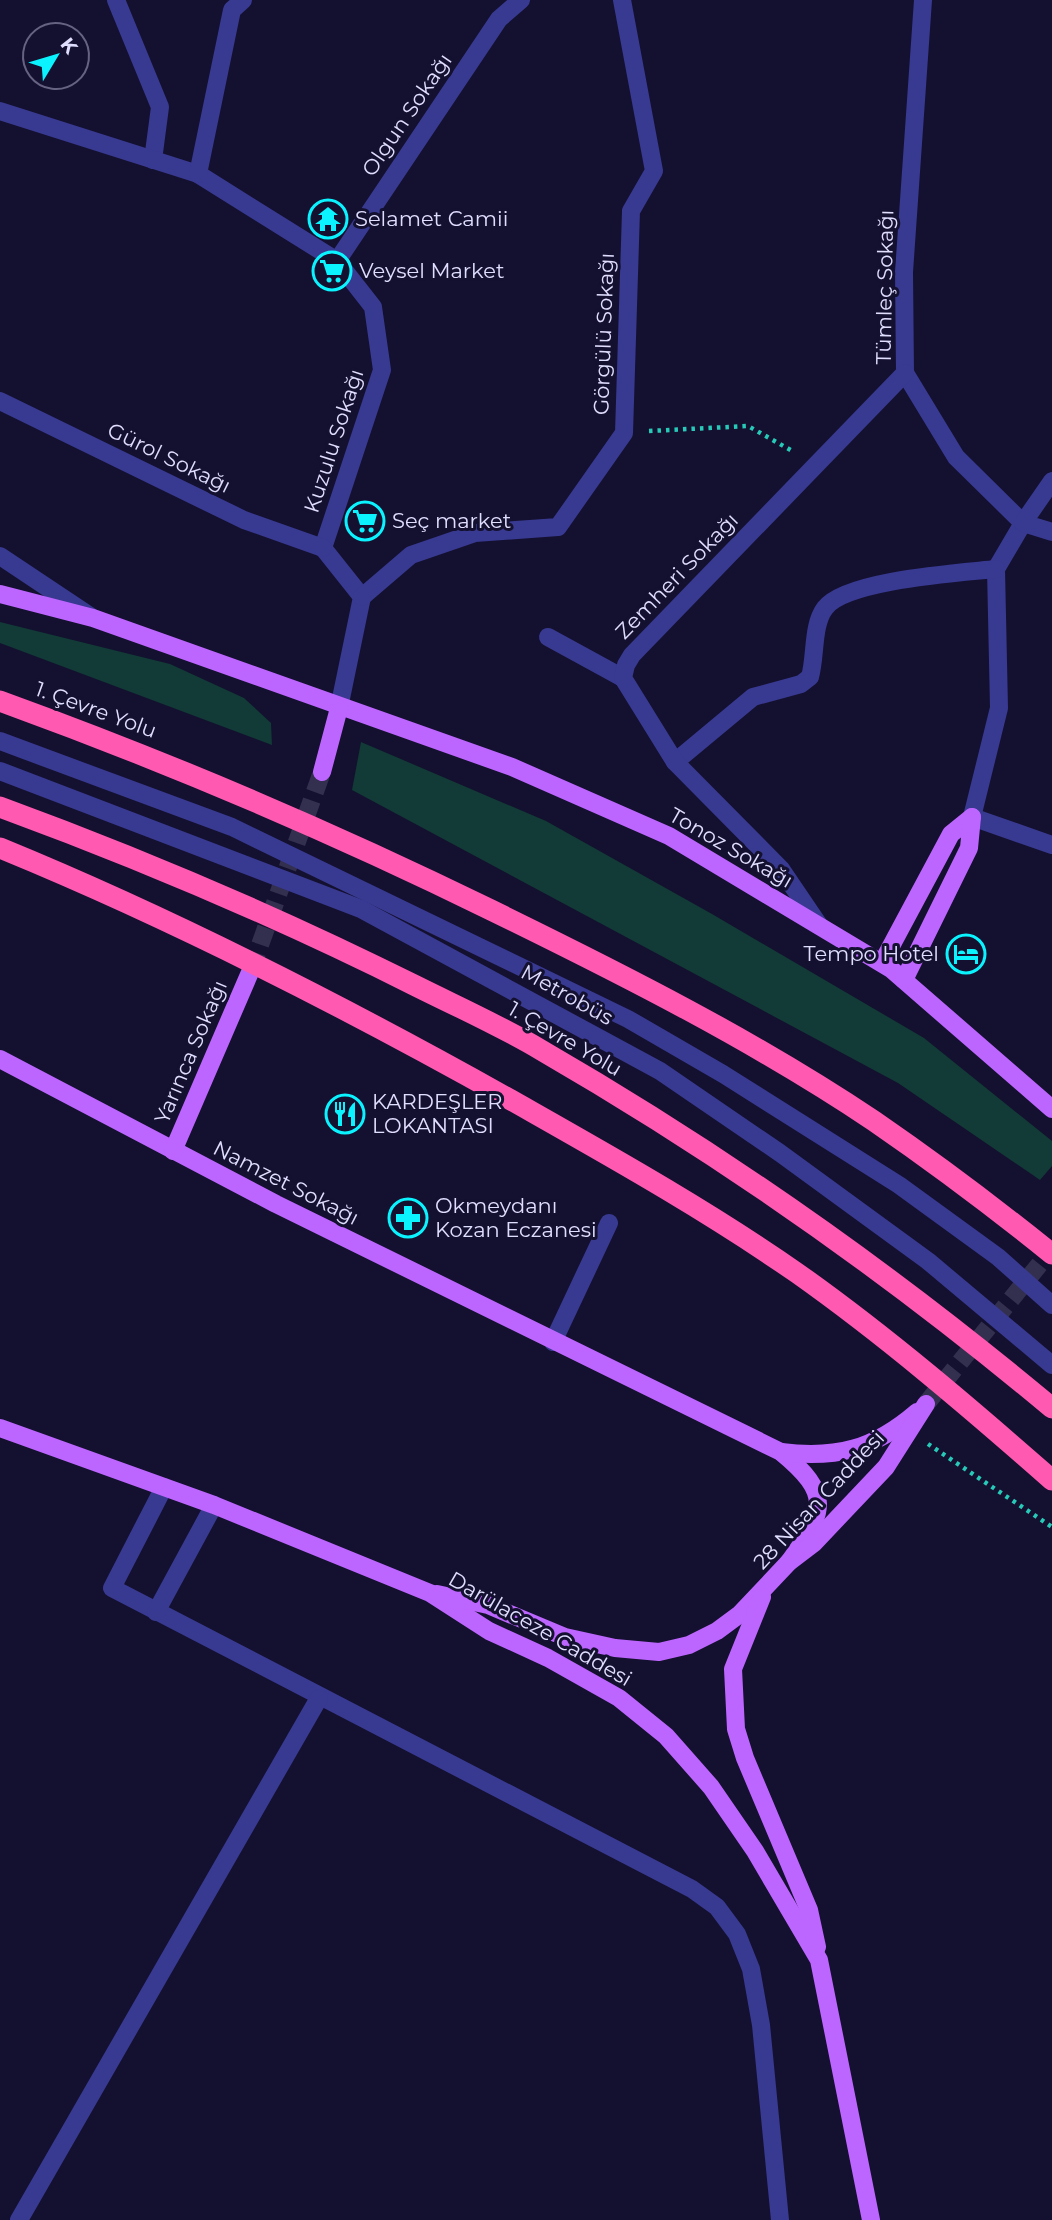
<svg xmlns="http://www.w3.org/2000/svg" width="1052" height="2220" viewBox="0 0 1052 2220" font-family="Montserrat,sans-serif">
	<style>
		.green { fill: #123a36 }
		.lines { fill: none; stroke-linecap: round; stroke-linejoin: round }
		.major-tunnel { stroke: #332f4e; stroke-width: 18; stroke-dasharray: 18 9; stroke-linecap: butt }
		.path { stroke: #27cab8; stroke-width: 4.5; stroke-dasharray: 3.5 5; stroke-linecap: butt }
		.minor { stroke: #383991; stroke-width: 18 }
		.major { stroke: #bd65ff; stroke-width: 18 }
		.highway { stroke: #ff59b1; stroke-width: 21 }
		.labels { text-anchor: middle; stroke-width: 6; stroke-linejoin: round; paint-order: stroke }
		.street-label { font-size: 21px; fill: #e0deff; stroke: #14102f }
		.poi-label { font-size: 21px; fill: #e0deff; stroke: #14102f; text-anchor: start }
	</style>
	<rect width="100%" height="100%" fill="#14102f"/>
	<g class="green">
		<polygon points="0,622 170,664 244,698 271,723 272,745 0,643"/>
		<polygon points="361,742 546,821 712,914 924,1038 1052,1141 1052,1166 1040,1180 898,1083 352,790"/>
	</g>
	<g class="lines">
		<g class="major-tunnel">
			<polyline points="251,970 322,772"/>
			<polyline points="926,1404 1052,1249"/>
		</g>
		<g class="path">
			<polyline points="649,431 748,426 794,452"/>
			<polyline points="928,1444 1052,1527"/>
		</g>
		<g class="minor">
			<polyline points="116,0 160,107 153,160"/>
			<polyline points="923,0 904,272 905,373 956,457 1023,523 996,569 999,708 972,817 1052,845"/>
			<polyline points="0,111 198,174 337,261 373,307 382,370 323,548 362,597 339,708"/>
			<polyline points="198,174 232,10 243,0"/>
			<polyline points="337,261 499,19 521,0"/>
			<polyline points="0,401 244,520 323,548"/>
			<polyline points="1052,481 1023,523 1052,532"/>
			<polyline points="0,556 90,616"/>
			<polyline points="362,597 411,555 475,533 558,527 624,433 631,211 654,171 622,0"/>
			<polyline points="548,637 623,678"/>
			<polyline points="0,741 232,827 628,1019 723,1074 899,1185 998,1257 1052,1305"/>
			<path d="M 675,762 L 753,697 L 801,684 L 810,677 C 816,656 812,625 825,608 C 846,580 959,573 996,569"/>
			<polyline points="0,771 361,909 660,1071 780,1153 928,1261 1052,1365"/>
			<polyline points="819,925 781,869 675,762 623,678 626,665 632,655 905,373"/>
			<polyline points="553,1342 609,1223"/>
			<polyline points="164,1487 112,1588 692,1889 717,1907 737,1934 751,1969 761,2025 780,2220"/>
			<polyline points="156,1612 214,1505"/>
			<polyline points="19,2220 319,1698"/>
		</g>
		<g class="major">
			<polyline points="0,594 93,618 512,767 669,836 891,969 1052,1109"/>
			<polyline points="322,772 339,708"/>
			<polyline points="882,963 951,834 972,817"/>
			<polyline points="904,980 969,848 972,817"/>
			<path d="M 0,1059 L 276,1204 L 781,1452 C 832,1494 826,1511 789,1562"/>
			<polyline points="173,1151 251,970"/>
			<polyline points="0,1428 214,1505 430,1593 489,1631 548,1658 619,1698 666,1736 711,1787 755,1851 819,1960 871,2220"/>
			<path d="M 781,1452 C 837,1459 874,1449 917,1412"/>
			<polyline points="437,1594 488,1605 565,1637 615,1648 659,1652 689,1645 717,1631 740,1614 789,1562 814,1543 886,1467 926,1404"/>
			<polyline points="762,1597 733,1669 736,1729 745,1758 809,1910 817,1947"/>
		</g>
		<g class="highway">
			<path d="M 0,701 C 168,762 330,831 491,910 C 622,974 753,1040 874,1121 C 935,1163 995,1208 1052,1254"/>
			<path d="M 0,807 C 142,859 280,918 416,986 C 458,1007 501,1026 541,1050 C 721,1154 893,1275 1052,1408"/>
			<path d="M 0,848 C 176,920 345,1007 511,1100 C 608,1155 705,1209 797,1273 C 886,1336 970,1408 1052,1480"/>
		</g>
	</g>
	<defs>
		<symbol id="temple-ring" viewBox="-11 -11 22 22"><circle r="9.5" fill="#14102f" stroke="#0af3ff" stroke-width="1.5"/><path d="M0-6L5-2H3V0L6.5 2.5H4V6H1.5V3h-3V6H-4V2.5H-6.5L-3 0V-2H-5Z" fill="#0af3ff"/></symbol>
		<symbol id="supermarket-ring" viewBox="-11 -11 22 22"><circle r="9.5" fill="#14102f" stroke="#0af3ff" stroke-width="1.5"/><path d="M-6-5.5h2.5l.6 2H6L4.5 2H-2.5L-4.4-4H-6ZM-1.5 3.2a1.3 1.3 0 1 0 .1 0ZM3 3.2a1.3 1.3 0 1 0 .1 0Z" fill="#0af3ff"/></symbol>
		<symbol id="hotel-ring" viewBox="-11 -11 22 22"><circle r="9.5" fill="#14102f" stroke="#0af3ff" stroke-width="1.5"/><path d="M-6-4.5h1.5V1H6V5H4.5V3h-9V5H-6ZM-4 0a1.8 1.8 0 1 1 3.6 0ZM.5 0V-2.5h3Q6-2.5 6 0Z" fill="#0af3ff"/></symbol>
		<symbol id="restaurant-ring" viewBox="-11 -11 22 22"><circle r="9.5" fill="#14102f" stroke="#0af3ff" stroke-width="1.5"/><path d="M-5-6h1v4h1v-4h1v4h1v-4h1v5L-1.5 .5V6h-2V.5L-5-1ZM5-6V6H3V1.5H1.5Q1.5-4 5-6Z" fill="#0af3ff"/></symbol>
		<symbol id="pharmacy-ring" viewBox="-11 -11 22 22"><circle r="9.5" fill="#14102f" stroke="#0af3ff" stroke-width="1.5"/><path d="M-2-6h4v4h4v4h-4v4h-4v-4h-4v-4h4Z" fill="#0af3ff"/></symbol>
	</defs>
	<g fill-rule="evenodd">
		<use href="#temple-ring" x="306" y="197" width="44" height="44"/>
		<use href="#supermarket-ring" x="310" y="249" width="44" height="44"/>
		<use href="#supermarket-ring" x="343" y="499" width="44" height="44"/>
		<use href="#hotel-ring" x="944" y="932" width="44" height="44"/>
		<use href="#restaurant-ring" x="323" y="1092" width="44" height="44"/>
		<use href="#pharmacy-ring" x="386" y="1196" width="44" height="44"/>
	</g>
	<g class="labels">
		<g class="street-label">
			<text transform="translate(407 115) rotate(-56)" y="7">Olgun Sokağı</text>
			<text transform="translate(885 287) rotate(-89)" y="7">Tümleç Sokağı</text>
			<text transform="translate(604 334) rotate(-88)" y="7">Görgülü Sokağı</text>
			<text transform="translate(334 441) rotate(-72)" y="7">Kuzulu Sokağı</text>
			<text transform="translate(169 458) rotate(26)" y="7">Gürol Sokağı</text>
			<text transform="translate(677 576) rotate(-46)" y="7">Zemheri Sokağı</text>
			<text transform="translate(96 710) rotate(20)" y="7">1. Çevre Yolu</text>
			<text transform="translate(731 848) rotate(30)" y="7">Tonoz Sokağı</text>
			<text transform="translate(567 995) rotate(29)" y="7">Metrobüs</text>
			<text transform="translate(565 1039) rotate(30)" y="7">1. Çevre Yolu</text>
			<text transform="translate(191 1052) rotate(-67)" y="7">Yarınca Sokağı</text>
			<text transform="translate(286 1183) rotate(27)" y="7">Namzet Sokağı</text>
			<text transform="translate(819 1500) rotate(-47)" y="7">28 Nisan Caddesi</text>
			<text transform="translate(540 1629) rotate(30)" y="7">Darülaceze Caddesi</text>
		</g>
		<g class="poi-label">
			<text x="355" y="226">Selamet Camii</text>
			<text x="359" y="278">Veysel Market</text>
			<text x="392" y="528">Seç market</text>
			<text x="939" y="961" text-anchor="end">Tempo Hotel</text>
			<text x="372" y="1109">KARDEŞLER<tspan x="372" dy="24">LOKANTASI</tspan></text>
			<text x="435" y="1213">Okmeydanı<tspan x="435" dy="24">Kozan Eczanesi</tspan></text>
		</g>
	</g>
	<g transform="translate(56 56) rotate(52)"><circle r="33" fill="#14102f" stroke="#666282" stroke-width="2"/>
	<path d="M0-5L12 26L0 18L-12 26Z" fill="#0af3ff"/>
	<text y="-10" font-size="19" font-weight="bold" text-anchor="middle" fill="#e0deff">K</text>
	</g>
</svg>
